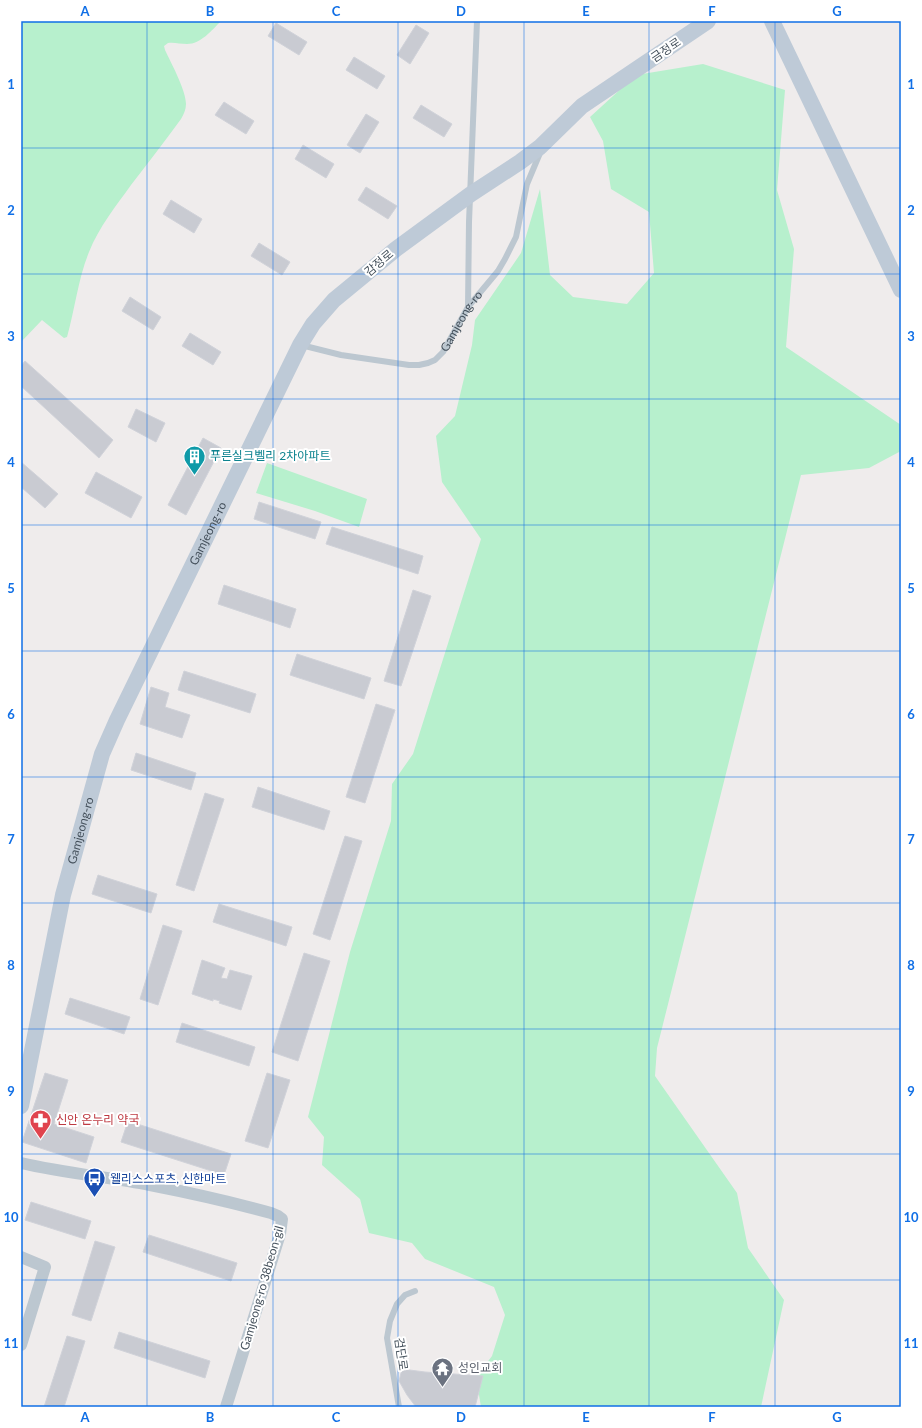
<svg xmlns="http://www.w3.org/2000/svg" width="922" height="1428" viewBox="0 0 922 1428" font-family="Lato,'Noto Sans KR',sans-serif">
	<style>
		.green { fill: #b7f0cd }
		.building { fill: #c9cbd2; stroke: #d0d2d9 }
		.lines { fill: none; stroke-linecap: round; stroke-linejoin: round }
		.lane { stroke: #bcc7d0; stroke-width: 6 }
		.street { stroke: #bcc7d0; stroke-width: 12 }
		.secondary { stroke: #becad7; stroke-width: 16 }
		.grid { fill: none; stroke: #106fe6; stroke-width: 1; stroke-opacity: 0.55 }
		.labels { text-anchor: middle; stroke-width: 4; stroke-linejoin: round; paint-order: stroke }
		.street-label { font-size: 12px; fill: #44505b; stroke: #fff }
		.culture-label { font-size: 12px; fill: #0d838f; stroke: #fff; text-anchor: start }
		.health-label { font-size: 12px; fill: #be3a42; stroke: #fff; text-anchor: start }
		.transit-label { font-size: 12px; fill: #164399; stroke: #fff; text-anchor: start }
		.worship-label { font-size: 12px; fill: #5b616d; stroke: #fff; text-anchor: start }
		.neatline { fill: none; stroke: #106fe6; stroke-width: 1.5 }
		.grid-label { font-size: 13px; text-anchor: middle; font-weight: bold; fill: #106fe6 }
	</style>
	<rect width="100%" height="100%" fill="#efecec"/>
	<g class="green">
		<path d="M 21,21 L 221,21 C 212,30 201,44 187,44 C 180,44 174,42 168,43 L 164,46 L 165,50 C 171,63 186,90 186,104 C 186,109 184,114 181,119 C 165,141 148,163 131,185 C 116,206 99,227 89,252 C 78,279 75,309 67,337 L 64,338 L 42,320 L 21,342 Z"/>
		<polygon points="703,64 785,90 777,190 794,249 786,347 901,425 901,451 869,468 801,475 657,1048 655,1076 737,1193 748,1248 784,1300 761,1407 481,1407 476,1377 492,1356 505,1315 494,1287 425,1259 412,1243 369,1233 360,1199 322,1165 324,1137 308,1117 350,952 391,821 392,784 413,754 481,539 442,482 436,436 455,416 472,345 475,320 521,253 540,189 550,275 573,297 627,304 654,273 649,212 611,189 603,141 590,117 636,75"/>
		<polygon points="267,463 367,499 359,527 315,511 256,493"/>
	</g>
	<g class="building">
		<polygon points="276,23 307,42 299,55 268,36"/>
		<polygon points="416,25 429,33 410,64 397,55"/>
		<polygon points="354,57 385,76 377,89 346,70"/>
		<polygon points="224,102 254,121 246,134 215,115"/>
		<polygon points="421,105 452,124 444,137 413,118"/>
		<polygon points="366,114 379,122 360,153 347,145"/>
		<polygon points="303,145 334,164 326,178 295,159"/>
		<polygon points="366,187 397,206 388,219 358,200"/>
		<polygon points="171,200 202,219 194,233 163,214"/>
		<polygon points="259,243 290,262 282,275 251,256"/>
		<polygon points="130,297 161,317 153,330 122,311"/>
		<polygon points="190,333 221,352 213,365 182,346"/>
		<polygon points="25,361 113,440 99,458 21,386 21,366"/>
		<polygon points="136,409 165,423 156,442 128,427"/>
		<polygon points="203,438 221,448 186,515 168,505"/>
		<polygon points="21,462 58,494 45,508 21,487"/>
		<polygon points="96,472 142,497 131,518 85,493"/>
		<polygon points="259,502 321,522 315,539 254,519"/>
		<polygon points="332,527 423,556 418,574 326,544"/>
		<polygon points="224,585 296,609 290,628 218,604"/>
		<polygon points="413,590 431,596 401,686 384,681"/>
		<polygon points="297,654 371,678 364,699 290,675"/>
		<polygon points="184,671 256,694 250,713 178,690"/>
		<polygon points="151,687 169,693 165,707 190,715 182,738 140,724"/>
		<polygon points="376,704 395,710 365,803 346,797"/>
		<polygon points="136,753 196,773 191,790 131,770"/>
		<polygon points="258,787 330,811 324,830 252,807"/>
		<polygon points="205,793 224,799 194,891 176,885"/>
		<polygon points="345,836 362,841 330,940 313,934"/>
		<polygon points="98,875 157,894 151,913 92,894"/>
		<polygon points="219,904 292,927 286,946 213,922"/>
		<polygon points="163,925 182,931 158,1005 140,999"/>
		<polygon points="304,953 330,961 298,1061 272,1052"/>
		<polygon points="202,960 225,968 221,978 227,979 230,970 252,976 241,1010 219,1003 220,1001 213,999 213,1001 192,994"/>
		<polygon points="70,998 130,1017 124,1034 65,1014"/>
		<polygon points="182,1023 255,1047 249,1066 176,1042"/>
		<polygon points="45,1073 68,1080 54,1124 94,1137 86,1163 22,1142"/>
		<polygon points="267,1073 290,1080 268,1148 245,1141"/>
		<polygon points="128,1121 231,1154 224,1175 121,1142"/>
		<polygon points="31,1202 91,1221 85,1239 25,1220"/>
		<polygon points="149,1235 237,1263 231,1281 143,1252"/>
		<polygon points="95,1241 115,1247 91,1321 72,1315"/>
		<polygon points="119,1332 210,1361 205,1378 114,1348"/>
		<polygon points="67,1336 85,1341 64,1407 44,1407"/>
		<polygon points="402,1369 425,1372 483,1376 475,1407 416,1407 407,1395 399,1381"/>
	</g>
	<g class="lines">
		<g class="lane">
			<polyline points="468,307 469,222 477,21"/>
			<path id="s1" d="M 301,345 L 341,355 L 409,365 L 419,365 L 428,363 L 435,360 L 443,352 L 468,307 L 498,271 L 505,259 L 516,237 L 527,184 L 540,153"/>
			<polyline points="399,1407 387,1338 390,1321 397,1304 405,1295 415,1291"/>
		</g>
		<g class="street">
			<path d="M 21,1163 C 64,1173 107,1177 150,1185 C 191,1193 231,1202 271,1213 L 278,1216 L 282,1219 L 280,1234 L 226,1407"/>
			<polyline points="21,1257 45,1267 21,1345"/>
		</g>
		<g class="secondary">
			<polyline points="772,21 901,290"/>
			<path id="s2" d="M 21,1106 L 63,895 L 102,754 L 117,720 L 300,345 L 313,324 L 334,300 L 396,249 L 471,194 L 520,162 L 540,147 L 582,106 L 708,21"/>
		</g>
	</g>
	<path class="grid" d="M 147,21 L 147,1407M 273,21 L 273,1407M 398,21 L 398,1407M 524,21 L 524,1407M 649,21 L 649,1407M 775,21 L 775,1407M 21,148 L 901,148M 21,274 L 901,274M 21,399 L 901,399M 21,525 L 901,525M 21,651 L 901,651M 21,777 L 901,777M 21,903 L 901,903M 21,1029 L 901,1029M 21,1154 L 901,1154M 21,1280 L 901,1280"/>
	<defs>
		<symbol id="building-pin" viewBox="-11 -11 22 30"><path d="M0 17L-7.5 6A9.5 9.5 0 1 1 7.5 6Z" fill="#0f9aa8" stroke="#fff"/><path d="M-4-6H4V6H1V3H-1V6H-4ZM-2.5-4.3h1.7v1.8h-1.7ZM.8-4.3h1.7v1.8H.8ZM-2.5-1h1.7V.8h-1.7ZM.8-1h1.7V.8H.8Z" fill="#fff"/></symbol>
		<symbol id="pharmacy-pin" viewBox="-11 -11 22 30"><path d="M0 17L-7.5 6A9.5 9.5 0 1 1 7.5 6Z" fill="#e0444e" stroke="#fff"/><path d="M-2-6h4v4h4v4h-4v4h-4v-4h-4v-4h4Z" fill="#fff"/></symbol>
		<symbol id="bus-pin" viewBox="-11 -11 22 30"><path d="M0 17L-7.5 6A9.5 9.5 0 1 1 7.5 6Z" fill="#1a4fb4" stroke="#fff"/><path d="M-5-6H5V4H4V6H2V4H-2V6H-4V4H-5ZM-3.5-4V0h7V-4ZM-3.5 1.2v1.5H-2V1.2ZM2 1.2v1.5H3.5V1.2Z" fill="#fff"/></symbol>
		<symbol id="temple-pin" viewBox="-11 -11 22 30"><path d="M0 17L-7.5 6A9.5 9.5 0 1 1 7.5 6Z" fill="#6b7280" stroke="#fff"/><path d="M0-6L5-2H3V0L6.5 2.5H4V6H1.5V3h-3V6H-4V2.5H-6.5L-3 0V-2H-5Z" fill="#fff"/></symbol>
	</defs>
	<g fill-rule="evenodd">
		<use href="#building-pin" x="182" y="444" width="25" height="34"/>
		<use href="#pharmacy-pin" x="28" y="1108" width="25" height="34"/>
		<use href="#bus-pin" x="82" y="1166" width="25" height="34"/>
		<use href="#temple-pin" x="430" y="1356" width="25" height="34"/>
	</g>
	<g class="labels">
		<g class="street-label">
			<text transform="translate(666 50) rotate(-34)" y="4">금정로</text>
			<text transform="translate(379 263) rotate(-40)" y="4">감정로</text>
			<text dy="4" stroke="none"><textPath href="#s1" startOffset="184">Gamjeong-ro</textPath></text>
			<text dy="4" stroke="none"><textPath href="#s2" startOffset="606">Gamjeong-ro</textPath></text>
			<text dy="4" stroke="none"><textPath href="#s2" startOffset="282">Gamjeong-ro</textPath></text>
			<text transform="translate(262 1288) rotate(-74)" y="4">Gamjeong-ro 38beon-gil</text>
			<text transform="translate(401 1354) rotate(82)" y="4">검단로</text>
		</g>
		<g class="culture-label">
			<text x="210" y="460">푸른실크벨리 2차아파트</text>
		</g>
		<g class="health-label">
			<text x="56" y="1124">신안 온누리 약국</text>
		</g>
		<g class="transit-label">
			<text x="110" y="1183">웰리스스포츠, 신한마트</text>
		</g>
		<g class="worship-label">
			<text x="458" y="1372">성인교회</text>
		</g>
	</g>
	<rect width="922" height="1428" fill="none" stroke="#ffffff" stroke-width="44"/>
	<rect x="22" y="22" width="878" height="1384" class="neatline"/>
	<g class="grid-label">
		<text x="85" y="16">A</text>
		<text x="210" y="16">B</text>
		<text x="336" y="16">C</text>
		<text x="461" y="16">D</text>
		<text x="586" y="16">E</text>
		<text x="712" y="16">F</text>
		<text x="837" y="16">G</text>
		<text x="11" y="89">1</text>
		<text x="911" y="89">1</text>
		<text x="11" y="215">2</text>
		<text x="911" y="215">2</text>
		<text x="11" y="341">3</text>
		<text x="911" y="341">3</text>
		<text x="11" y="467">4</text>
		<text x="911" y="467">4</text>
		<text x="11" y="593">5</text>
		<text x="911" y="593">5</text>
		<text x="11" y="719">6</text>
		<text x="911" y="719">6</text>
		<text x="11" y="844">7</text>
		<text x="911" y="844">7</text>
		<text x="11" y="970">8</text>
		<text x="911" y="970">8</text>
		<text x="11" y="1096">9</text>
		<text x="911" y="1096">9</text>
		<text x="11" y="1222">10</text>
		<text x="911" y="1222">10</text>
		<text x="11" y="1348">11</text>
		<text x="911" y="1348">11</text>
		<text x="85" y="1422">A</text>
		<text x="210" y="1422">B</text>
		<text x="336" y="1422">C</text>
		<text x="461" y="1422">D</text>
		<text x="586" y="1422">E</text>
		<text x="712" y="1422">F</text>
		<text x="837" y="1422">G</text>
	</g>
</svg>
